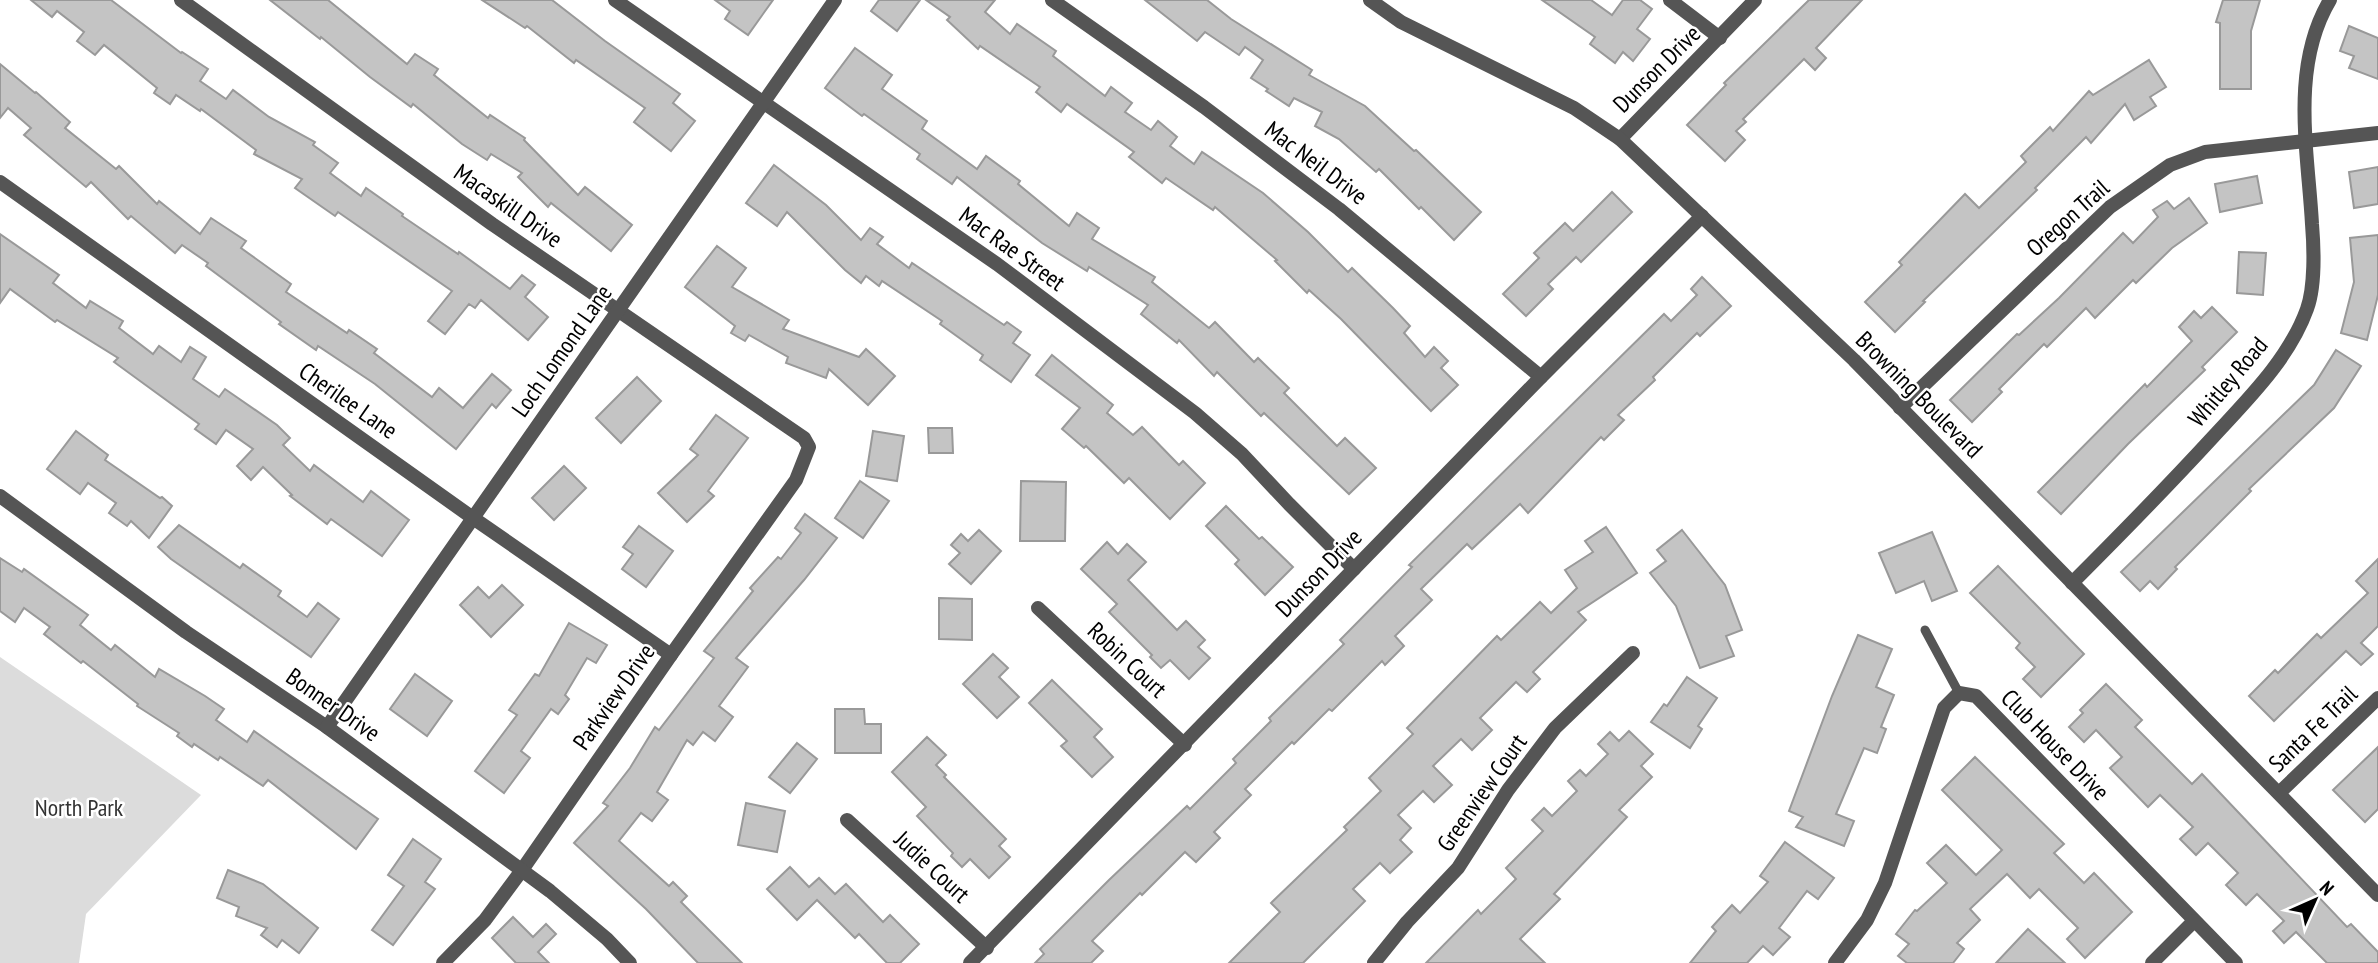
<svg xmlns="http://www.w3.org/2000/svg" width="2378" height="963" viewBox="0 0 2378 963" font-family="'PT Sans Narrow',sans-serif">
	<style>
		.green { fill: #dcdcdc }
		.building { fill: #c4c4c4; stroke: #999; stroke-width: 2 }
		.lines { fill: none; stroke-linecap: round; stroke-linejoin: round }
		.service { stroke: #555; stroke-width: 9 }
		.minor { stroke: #555; stroke-width: 14 }
		.tertiary { stroke: #555; stroke-width: 14 }
		.labels { text-anchor: middle; stroke-width: 5; stroke-linejoin: round; paint-order: stroke }
		.street-label { font-size: 24px; fill: #000; stroke: #fff }
		.park-label { font-size: 24px; fill: #333; stroke: #fff }
	</style>
	<rect width="100%" height="100%" fill="#fff"/>
	<polygon class="green" points="0,657 201,795 86,914 79,963 0,963"/>
	<g class="building">
		<polygon points="31,0 111,0 181,53 182,52 208,69 200,81 226,99 233,90 269,117 315,142 313,145 338,163 330,173 361,196 366,188 403,214 402,216 458,254 459,252 510,289 522,275 535,285 525,297 548,317 528,340 481,300 475,308 469,304 445,334 428,321 452,291 338,212 335,216 295,188 302,179 254,154 256,150 201,109 200,111 176,95 170,104 154,93 157,88 104,45 95,55 77,41 84,32 57,11 52,17"/>
		<polygon points="270,0 328,0 407,64 415,54 438,69 434,75 488,118 490,115 525,138 524,140 578,195 585,187 632,225 611,251 551,203 548,207 518,177 522,173 491,154 487,160 462,144 413,104 411,107 370,77 321,37 320,39"/>
		<polygon points="482,0 552,0 605,41 680,94 673,103 695,121 671,151 634,122 645,108 576,60 574,63 527,26 525,28"/>
		<polygon points="715,0 773,0 748,35 725,19 730,11"/>
		<polygon points="879,0 920,0 897,31 871,11"/>
		<polygon points="926,0 995,0 985,12 1010,34 1017,24 1056,51 1053,56 1105,96 1111,87 1132,103 1125,112 1151,130 1158,121 1177,137 1170,146 1194,164 1202,152 1263,193 1308,232 1348,272 1352,268 1393,308 1410,326 1404,333 1425,357 1434,347 1448,361 1441,368 1458,385 1431,411 1341,319 1309,290 1307,293 1275,261 1277,260 1215,207 1213,210 1166,178 1162,183 1129,157 1134,152 1067,104 1061,112 1036,92 1040,87 980,46 978,49 947,20 950,17"/>
		<polygon points="1145,0 1207,0 1231,19 1312,70 1309,75 1365,106 1414,151 1416,150 1481,212 1454,240 1421,207 1419,209 1379,169 1376,172 1339,139 1315,126 1322,112 1294,98 1289,106 1266,91 1268,89 1251,78 1263,60 1245,47 1239,55 1205,32 1197,41"/>
		<polygon points="1542,0 1591,0 1612,15 1623,0 1640,0 1652,9 1637,29 1650,39 1633,61 1623,52 1615,63 1590,44 1595,37"/>
		<polygon points="1809,0 1862,0 1816,48 1826,58 1815,70 1804,59 1743,119 1746,122 1736,131 1745,140 1725,161 1687,125 1726,85 1724,83"/>
		<polygon points="2223,0 2260,0 2251,31 2251,89 2220,89 2220,23 2216,22"/>
		<polygon points="2349,26 2378,38 2378,79 2349,68 2354,56 2340,51"/>
		<polygon points="855,48 892,75 882,89 927,121 922,129 977,169 986,156 1020,181 1018,184 1069,226 1077,213 1099,228 1092,239 1155,277 1152,282 1209,328 1215,322 1254,362 1258,358 1289,388 1284,393 1337,446 1345,438 1376,468 1349,494 1264,413 1261,416 1217,372 1214,376 1179,340 1177,343 1141,314 1148,305 1089,267 1087,271 1042,243 957,177 952,184 917,159 920,154 864,114 862,116 825,88"/>
		<polygon points="2149,60 2166,87 2150,97 2156,106 2134,120 2125,104 2091,143 2086,137 2035,188 2037,190 1923,301 1925,302 1895,332 1865,302 1902,265 1899,262 1965,194 1979,208 2026,162 2021,156 2050,127 2053,131 2089,91 2093,95"/>
		<polygon points="0,64 35,93 36,92 70,122 65,128 116,169 119,166 157,204 159,201 200,234 211,218 246,241 241,248 291,284 286,292 347,333 349,330 377,349 374,353 432,397 439,388 463,408 492,374 511,390 496,408 492,404 456,449 375,384 318,346 316,350 279,324 281,322 206,266 208,263 182,245 175,253 131,216 128,219 91,182 86,187 24,135 31,128 8,108 0,118"/>
		<polygon points="774,165 826,205 861,240 870,228 883,237 877,244 909,268 912,263 1004,325 1007,322 1021,332 1013,343 1030,355 1011,382 980,360 983,355 940,324 942,321 882,281 879,286 866,276 861,283 845,270 787,212 777,226 746,203"/>
		<polygon points="2378,167 2378,204 2354,208 2349,172"/>
		<polygon points="2257,176 2262,203 2220,212 2215,184"/>
		<polygon points="1612,192 1632,212 1581,262 1576,257 1548,284 1553,289 1526,316 1503,294 1539,258 1534,253 1565,223 1573,231"/>
		<polygon points="2189,198 2207,223 2172,248 2136,283 2133,280 2095,318 2086,308 2047,347 2044,344 1999,389 2002,392 1972,422 1950,400 2017,334 2019,335 2059,298 2123,233 2133,243 2158,217 2153,210 2167,201 2174,209"/>
		<polygon points="0,234 59,275 53,283 86,308 90,301 123,321 119,328 153,354 159,346 181,362 190,347 206,357 193,379 219,397 225,389 277,425 290,438 283,445 310,471 314,465 363,502 371,491 409,520 382,556 331,519 327,524 290,496 292,495 263,467 251,480 237,466 253,449 226,430 216,444 195,429 199,424 114,362 118,358 57,320 55,322 10,289 0,303"/>
		<polygon points="2378,235 2378,295 2367,340 2341,333 2354,282 2350,238"/>
		<polygon points="717,246 746,268 732,287 789,320 783,329 859,357 866,349 895,376 868,405 829,369 826,378 786,363 788,357 749,335 745,341 731,333 735,326 685,287"/>
		<polygon points="2239,252 2266,253 2263,295 2237,293"/>
		<polygon points="1702,277 1731,306 1700,336 1697,333 1653,377 1655,380 1618,415 1624,420 1604,440 1601,437 1528,513 1520,504 1472,549 1467,544 1421,589 1432,600 1395,636 1404,646 1385,665 1382,661 1332,711 1329,709 1294,744 1292,742 1245,789 1251,795 1214,832 1220,838 1196,862 1185,852 1142,895 1140,893 1092,941 1103,951 1091,963 1035,963 1044,954 1040,949 1109,880 1187,806 1190,809 1236,763 1233,759 1271,721 1269,718 1344,644 1340,640 1412,567 1409,565 1664,314 1671,321 1697,295 1691,289"/>
		<polygon points="2212,307 2237,332 2202,367 2205,370 2128,444 2061,514 2038,492 2145,384 2147,387 2192,341 2179,327 2194,311 2201,318"/>
		<polygon points="2336,350 2361,366 2334,408 2249,489 2251,491 2175,567 2177,569 2158,589 2150,581 2140,591 2121,572 2314,385"/>
		<polygon points="1052,355 1113,405 1107,413 1133,435 1142,427 1179,465 1183,461 1205,483 1170,519 1129,478 1124,483 1086,446 1084,448 1062,429 1080,408 1036,375"/>
		<polygon points="637,377 661,401 621,443 596,418"/>
		<polygon points="716,415 748,438 708,491 714,496 687,522 658,493 698,455 690,449"/>
		<polygon points="928,428 952,428 953,453 929,453"/>
		<polygon points="76,431 108,455 105,460 160,498 162,497 172,506 149,538 131,521 127,526 109,513 116,503 88,483 80,494 47,469"/>
		<polygon points="873,431 904,436 897,481 866,476"/>
		<polygon points="564,466 586,488 554,520 532,498"/>
		<polygon points="860,481 889,501 863,538 835,518"/>
		<polygon points="1021,481 1066,482 1065,541 1020,541"/>
		<polygon points="1226,506 1259,539 1262,537 1293,567 1265,595 1235,564 1239,560 1206,526"/>
		<polygon points="805,514 837,538 804,580 736,658 748,667 719,706 733,717 715,741 703,732 693,745 687,740 657,792 668,800 652,821 641,813 619,841 669,886 673,882 687,896 681,902 742,963 698,963 646,909 574,843 608,806 603,803 630,768 655,727 659,730 714,658 704,651 753,591 750,588 778,557 781,559 801,533 795,528"/>
		<polygon points="179,525 240,568 243,564 281,591 278,596 307,617 318,603 339,619 311,657 171,559 158,547"/>
		<polygon points="639,526 673,551 646,587 622,569 633,554 623,547"/>
		<polygon points="1606,527 1637,573 1578,612 1586,620 1533,672 1540,679 1527,692 1516,682 1480,718 1492,730 1472,750 1461,739 1433,766 1452,785 1434,802 1423,791 1398,815 1411,828 1400,840 1412,852 1390,873 1380,863 1353,889 1365,901 1303,963 1229,963 1280,912 1271,903 1347,830 1344,827 1381,791 1369,778 1413,734 1407,728 1497,636 1501,640 1540,602 1551,613 1577,588 1565,570 1593,552 1585,541"/>
		<polygon points="979,530 1001,551 971,584 949,564 960,553 951,545 961,534 968,541"/>
		<polygon points="1682,530 1725,585 1742,630 1726,636 1734,656 1700,668 1676,606 1650,573 1666,561 1657,550"/>
		<polygon points="1932,532 1957,591 1932,601 1924,581 1896,593 1879,553"/>
		<polygon points="1107,542 1118,554 1127,544 1146,562 1128,580 1177,630 1186,621 1205,640 1198,647 1210,658 1189,679 1170,660 1161,668 1150,657 1152,655 1109,612 1117,604 1081,569"/>
		<polygon points="0,558 22,572 24,569 88,615 80,625 111,650 115,645 155,677 159,669 205,696 224,709 216,720 247,742 254,731 378,819 356,849 268,780 263,786 220,757 218,760 194,744 192,747 177,736 179,733 137,706 138,704 83,661 81,663 44,634 50,627 24,608 15,622 0,611"/>
		<polygon points="2378,559 2378,626 2361,643 2373,654 2361,665 2346,651 2274,721 2249,696 2275,670 2278,673 2317,634 2321,638 2368,593 2356,581"/>
		<polygon points="1998,566 2084,654 2041,697 2023,679 2035,667 2016,648 2020,643 1970,593"/>
		<polygon points="502,585 523,605 491,637 460,605 478,587 489,598"/>
		<polygon points="939,598 972,599 972,640 939,639"/>
		<polygon points="569,623 607,645 596,663 587,658 565,695 569,699 558,714 551,709 521,751 530,758 504,793 475,771 517,715 509,710 535,674 539,676"/>
		<polygon points="1858,635 1892,649 1876,687 1894,695 1881,727 1886,729 1877,753 1864,748 1836,814 1854,821 1844,846 1796,827 1803,817 1789,811 1832,696"/>
		<polygon points="993,654 1008,668 999,677 1019,697 997,718 963,684"/>
		<polygon points="415,674 452,701 427,736 390,709"/>
		<polygon points="1687,677 1717,698 1698,726 1702,729 1690,748 1651,722 1664,704 1667,706"/>
		<polygon points="1052,680 1102,729 1094,737 1113,757 1092,777 1061,746 1067,741 1029,703"/>
		<polygon points="2106,684 2142,720 2135,727 2192,784 2202,774 2347,927 2351,924 2378,952 2378,963 2327,963 2296,932 2284,943 2273,931 2284,921 2257,894 2246,905 2226,885 2238,873 2208,843 2196,855 2180,839 2193,827 2160,795 2148,807 2110,768 2122,757 2096,730 2084,742 2069,727 2083,713 2080,710"/>
		<polygon points="835,709 864,709 865,724 881,724 881,753 835,753"/>
		<polygon points="1629,731 1653,754 1641,766 1652,777 1619,810 1627,817 1554,894 1560,899 1520,939 1545,963 1426,963 1478,910 1481,914 1516,879 1506,868 1543,831 1532,820 1544,808 1552,816 1577,791 1568,781 1580,770 1586,776 1608,754 1598,744 1610,732 1619,741"/>
		<polygon points="927,737 946,755 936,765 946,775 944,777 1006,839 999,846 1010,857 989,878 970,859 962,867 951,856 953,853 917,816 926,807 892,772"/>
		<polygon points="797,743 817,759 790,793 769,777"/>
		<polygon points="2378,747 2378,809 2365,822 2333,790"/>
		<polygon points="1975,757 2064,844 2054,853 2084,883 2094,873 2132,912 2085,958 2067,939 2078,928 2039,889 2030,898 2007,874 1970,909 1980,920 1957,943 1964,949 1953,963 1907,963 1898,956 1909,944 1896,934 1915,910 1917,911 1947,883 1927,863 1946,845 1976,875 2002,850 1942,790"/>
		<polygon points="746,803 785,811 777,852 738,845"/>
		<polygon points="413,839 441,859 425,882 435,889 393,945 372,930 404,886 388,875"/>
		<polygon points="1785,842 1834,878 1818,899 1807,891 1779,928 1790,937 1773,955 1763,946 1747,963 1690,963 1716,931 1712,927 1732,905 1740,913 1768,882 1760,876"/>
		<polygon points="790,867 809,887 819,878 835,894 846,884 883,922 890,915 919,944 900,963 887,963 859,934 855,938 817,900 797,920 767,889"/>
		<polygon points="228,870 263,884 318,928 299,953 282,940 277,947 261,935 267,928 236,916 239,907 217,898"/>
		<polygon points="513,917 533,937 546,924 556,934 538,952 549,963 516,963 492,938"/>
		<polygon points="2028,929 2065,963 1996,963"/>
	</g>
	<g class="lines">
		<polyline class="service" points="1925,630 1959,693"/>
		<g class="minor">
			<polyline points="181,0 492,224 804,438 809,447 796,480 671,655 522,870 485,920 443,963"/>
			<polyline points="615,0 997,264 1195,413 1242,454 1289,504 1354,569"/>
			<polyline points="1052,0 1204,107 1339,209 1541,377"/>
			<polyline points="1670,0 1720,38"/>
			<polyline points="1620,139 1755,0"/>
			<polyline points="0,182 473,518 671,655"/>
			<polyline points="1900,408 2110,207 2170,165 2205,152 2378,133"/>
			<polyline points="0,496 186,632 327,727 550,891 607,939 630,963"/>
			<path d="M 2072,583 C 2120,535 2167,487 2213,437 C 2248,399 2289,359 2307,309 C 2315,287 2314,248 2312,224 C 2308,151 2290,67 2330,0"/>
			<polyline points="1038,608 1185,745"/>
			<polyline points="327,727 835,0"/>
			<polyline points="2279,793 2378,698"/>
			<polyline points="847,820 987,948"/>
			<polyline points="970,963 1541,377 1702,216"/>
			<polyline points="1374,963 1407,922 1458,868 1508,790 1555,728 1633,653"/>
			<polyline points="1835,963 1867,920 1885,883 1944,708 1959,693 1976,696 2236,963"/>
			<polyline points="2152,963 2194,921"/>
		</g>
		<polyline class="tertiary" points="1370,0 1401,22 1574,108 1620,139 1854,360 2378,895"/>
	</g>
	<g class="labels">
		<g class="street-label">
			<text transform="translate(1657 69) rotate(-45)" y="8">Dunson Drive</text>
			<text transform="translate(1316 163) rotate(37)" y="8">Mac Neil Drive</text>
			<text transform="translate(508 206) rotate(35)" y="8">Macaskill Drive</text>
			<text transform="translate(2068 218) rotate(-42)" y="8">Oregon Trail</text>
			<text transform="translate(1012 249) rotate(36)" y="8">Mac Rae Street</text>
			<text transform="translate(562 351) rotate(-55)" y="8">Loch Lomond Lane</text>
			<text transform="translate(2228 382) rotate(-50)" y="8">Whitley Road</text>
			<text transform="translate(1919 395) rotate(45)" y="8">Browning Boulevard</text>
			<text transform="translate(348 401) rotate(35)" y="8">Cherilee Lane</text>
			<text transform="translate(1319 573) rotate(-46)" y="8">Dunson Drive</text>
			<text transform="translate(1127 660) rotate(43)" y="8">Robin Court</text>
			<text transform="translate(614 697) rotate(-55)" y="8">Parkview Drive</text>
			<text transform="translate(333 705) rotate(35)" y="8">Bonner Drive</text>
			<text transform="translate(2313 729) rotate(-44)" y="8">Santa Fe Trail</text>
			<text transform="translate(2055 745) rotate(46)" y="8">Club House Drive</text>
			<text transform="translate(1482 793) rotate(-55)" y="8">Greenview Court</text>
			<text transform="translate(932 867) rotate(43)" y="8">Judie Court</text>
		</g>
		<g class="park-label">
			<text x="79" y="816">North Park</text>
		</g>
	</g>
	<g transform="translate(2315 900) rotate(45)" stroke="#ffffff" stroke-width="5" paint-order="stroke">
	<path d="M0-5L12 26L0 18L-12 26Z" fill="#000000"/>
	<text y="-10" font-size="19" font-weight="bold" text-anchor="middle" fill="#000000">N</text>
	</g>
</svg>
